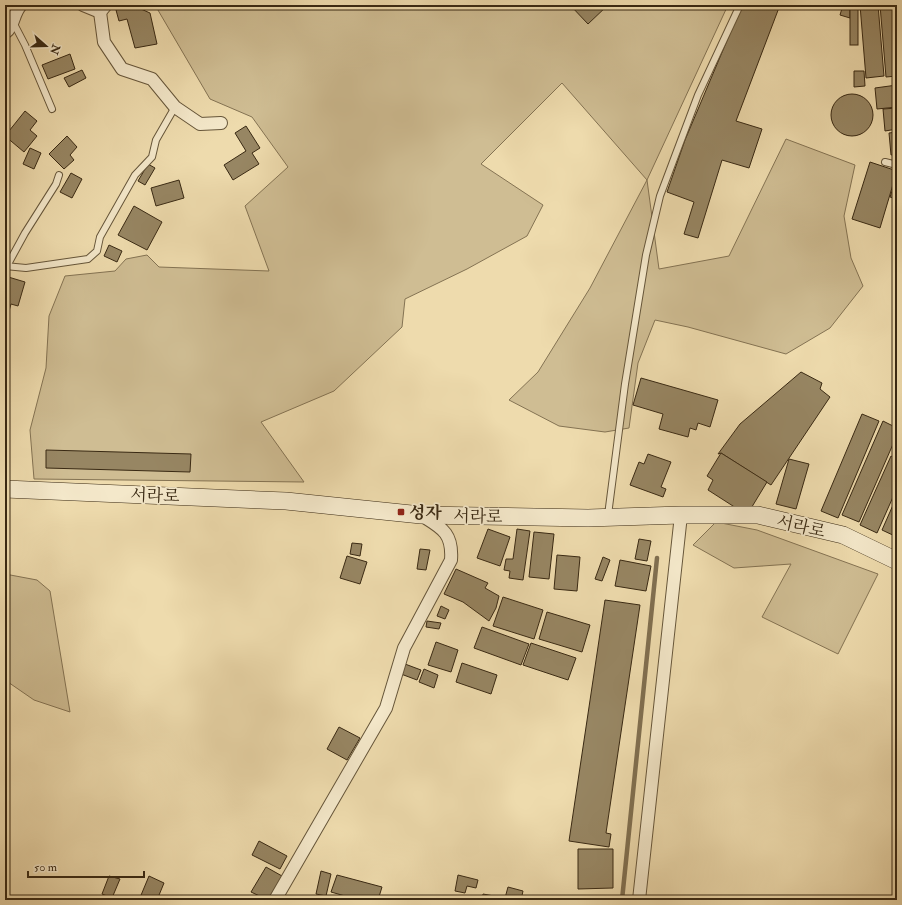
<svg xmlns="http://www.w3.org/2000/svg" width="902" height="905" viewBox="0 0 902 905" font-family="'IM FELL Double Pica','Noto Serif KR',serif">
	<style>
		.green { fill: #cfbd93; stroke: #847353 }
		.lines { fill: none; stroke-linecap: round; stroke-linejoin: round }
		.stream { stroke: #806f50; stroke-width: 4.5 }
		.building { fill: #978663; stroke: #392913 }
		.lane-casing { stroke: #66563a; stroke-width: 8 }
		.street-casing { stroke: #66563a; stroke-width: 14 }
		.secondary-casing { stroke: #392913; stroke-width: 18 }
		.lane { stroke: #f4e8ca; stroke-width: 6 }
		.street { stroke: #f4e8ca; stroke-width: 12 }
		.secondary { stroke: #f4e8ca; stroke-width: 17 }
		.poi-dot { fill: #8f2418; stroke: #f4e8ca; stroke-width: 1.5 }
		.labels { text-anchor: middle; stroke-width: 3.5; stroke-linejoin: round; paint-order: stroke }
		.street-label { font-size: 17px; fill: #392913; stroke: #f4e8ca }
		.poi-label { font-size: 17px; font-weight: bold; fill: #392913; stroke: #f4e8ca; text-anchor: start }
	</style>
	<rect width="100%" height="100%" fill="#eedbad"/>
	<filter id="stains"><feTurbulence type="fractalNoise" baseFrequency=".005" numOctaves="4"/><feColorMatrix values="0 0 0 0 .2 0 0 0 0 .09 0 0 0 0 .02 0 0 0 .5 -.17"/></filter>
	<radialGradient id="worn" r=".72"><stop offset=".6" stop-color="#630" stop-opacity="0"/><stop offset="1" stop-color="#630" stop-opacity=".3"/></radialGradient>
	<g class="green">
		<polygon points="155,5 728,5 647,180 659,269 729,256 786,139 855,165 844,216 851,258 863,286 830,328 786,354 688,327 655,320 638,363 629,428 605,432 559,426 509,400 538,372 590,288 647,180 562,83 481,164 543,205 527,236 467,269 405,299 402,327 334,391 261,422 304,482 34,479 30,430 46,368 49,316 65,276 115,271 126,259 147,255 159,267 269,271 245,206 288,167 252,117 210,99"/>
		<polygon points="716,522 757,530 878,574 838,654 762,617 791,564 734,568 693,545"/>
		<polygon points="5,574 37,580 50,591 70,712 34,700 5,680"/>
	</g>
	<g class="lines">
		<polyline class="stream" points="622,900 657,558"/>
	</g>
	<g class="building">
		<polygon points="132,5 150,13 157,44 135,48 127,19 119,21 116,10"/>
		<polygon points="570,5 608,5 588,24"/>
		<polygon points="742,5 780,5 736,121 762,129 749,168 722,160 698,238 684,234 694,202 667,192 685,140"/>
		<polygon points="843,5 850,5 850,18 840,15"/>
		<rect x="850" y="5" width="8" height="40"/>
		<polygon points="860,5 878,5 884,76 866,78"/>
		<polygon points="880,5 897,5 897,76 886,77"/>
		<polygon points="70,54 75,69 48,79 42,65"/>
		<polygon points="82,70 86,78 69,87 64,78"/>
		<polygon points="854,71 864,71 865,86 854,87"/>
		<polygon points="897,85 897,107 877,109 875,88"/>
		<circle cx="852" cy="115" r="21"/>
		<polygon points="897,108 897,129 885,131 883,109"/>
		<polygon points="25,111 37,121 30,130 37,136 24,152 5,136"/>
		<polygon points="5,122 10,125 5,132"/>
		<polygon points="246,126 260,148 252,153 259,164 233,180 224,165 246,151 235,133"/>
		<polygon points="897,132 897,154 891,155 889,133"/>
		<polygon points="67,136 77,147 70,155 74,160 64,169 49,154"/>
		<polygon points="30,148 41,153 34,169 23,164"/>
		<polygon points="870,162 897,171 880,228 852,219"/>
		<polygon points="148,164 155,168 145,185 138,181"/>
		<polygon points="71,173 82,179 72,198 60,192"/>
		<polygon points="897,176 897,199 890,197"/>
		<polygon points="179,180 184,198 156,206 151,188"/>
		<polygon points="134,206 162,222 147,250 118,235"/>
		<polygon points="109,245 122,251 117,262 104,256"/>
		<polygon points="5,276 25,282 18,306 11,304 9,311 5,310"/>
		<polygon points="801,372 822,383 820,389 830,397 771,485 721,453 718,454 740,424"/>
		<polygon points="641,378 718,400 710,427 698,423 696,430 690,428 688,437 659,429 663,414 633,405"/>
		<polygon points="862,414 879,421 838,518 821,511"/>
		<polygon points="883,421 897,428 897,435 859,522 842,515"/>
		<polygon points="46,450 191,454 190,472 46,468"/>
		<polygon points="721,453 767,482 747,515 708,490 713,480 707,476"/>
		<polygon points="648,454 671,462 661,487 666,489 663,497 630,485 639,462 644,464"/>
		<polygon points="891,456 897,459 897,488 877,533 860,525"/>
		<polygon points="789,459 809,464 796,509 776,504"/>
		<polygon points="897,496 897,537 882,530"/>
		<polygon points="488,529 510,537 500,566 477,558"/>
		<polygon points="517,529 530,531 523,580 509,578 510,571 504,570 506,559 513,559"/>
		<polygon points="534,532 554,534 549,579 529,577"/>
		<polygon points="639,539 651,541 647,561 635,559"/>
		<polygon points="352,543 362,544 360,556 350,554"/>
		<polygon points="420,549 430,550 426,570 417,569"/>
		<polygon points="557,555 580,557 577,591 554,589"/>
		<polygon points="347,556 367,562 360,584 340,578"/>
		<polygon points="603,557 610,560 602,581 595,579"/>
		<polygon points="620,560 651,566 646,591 615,586"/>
		<polygon points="456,569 488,583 485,588 499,596 496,608 489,621 463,602 444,594"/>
		<polygon points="503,597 543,610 534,639 493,626"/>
		<polygon points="605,600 640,605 606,833 611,834 609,847 569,841"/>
		<polygon points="441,606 449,610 445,619 437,616"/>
		<polygon points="547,612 590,625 582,652 539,639"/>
		<polygon points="427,621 441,623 439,629 426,627"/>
		<polygon points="482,627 529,644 521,665 474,648"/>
		<polygon points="436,642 458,650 451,672 428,665"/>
		<polygon points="531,643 576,658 568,680 523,665"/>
		<polygon points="462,663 497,675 491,694 456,682"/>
		<polygon points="405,664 421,670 417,680 401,674"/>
		<polygon points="424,669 438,675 434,688 419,682"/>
		<polygon points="339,727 360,738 347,760 327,749"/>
		<polygon points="259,841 287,856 280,869 252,855"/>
		<polygon points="578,849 613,849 613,888 578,889"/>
		<polygon points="266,867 282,876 268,900 251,892"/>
		<polygon points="321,871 331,874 326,896 316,894"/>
		<polygon points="337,875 382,887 378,900 359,900 331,892"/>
		<polygon points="458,875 478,880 476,888 467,886 465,893 455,891"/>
		<polygon points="109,876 120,879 112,898 102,894"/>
		<polygon points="149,876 164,883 157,900 139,900"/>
		<polygon points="508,887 523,891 521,900 505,898"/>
		<polygon points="483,894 505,898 513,900 482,900"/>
	</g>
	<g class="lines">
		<defs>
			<g id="lane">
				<polyline points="13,22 25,45 52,109"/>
				<polyline points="885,162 897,165"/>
				<polyline points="5,266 26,268 88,259 97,251 100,237 135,175 152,157 156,140 175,107"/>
				<polyline points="7,266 25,233 56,184 59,175"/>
				<polyline points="608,515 625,384 646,255 660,196 698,95 740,5"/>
			</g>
			<g id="street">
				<polyline points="83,5 100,12 106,5"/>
				<polyline points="100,12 104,42 122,69 152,79 175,107 200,124 221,123"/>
				<path d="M 5,33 C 14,27 13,13 21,5"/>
				<path d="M 275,900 L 386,708 L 404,648 L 451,560 C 453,533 442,528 421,515"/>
				<polyline points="639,900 681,515"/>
			</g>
			<polyline id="secondary" points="5,489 286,501 421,515 588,518 681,515 758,515 843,535 897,561"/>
		</defs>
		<use href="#lane" class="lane-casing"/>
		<use href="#street" class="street-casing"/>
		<use href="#secondary" class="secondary-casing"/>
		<use href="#lane" class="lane"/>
		<use href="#street" class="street"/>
		<use href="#secondary" class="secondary"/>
	</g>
	<rect class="poi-dot" x="397" y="508" width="8" height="8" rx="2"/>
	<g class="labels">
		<g class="street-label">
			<text transform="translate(155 495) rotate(2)" y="6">서라로</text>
			<text transform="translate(478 516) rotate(1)" y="6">서라로</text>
			<text transform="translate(801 526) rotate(13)" y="6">서라로</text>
		</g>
		<g class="poi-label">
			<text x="409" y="518">성자</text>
		</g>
	</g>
	<rect width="902" height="905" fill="none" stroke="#eedbad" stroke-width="20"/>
	<rect x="6" y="6" width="890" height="893" fill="none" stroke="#392913" stroke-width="2"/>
	<rect x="10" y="10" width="882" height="885" fill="none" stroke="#392913"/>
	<g transform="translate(46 46) rotate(110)" stroke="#f4e8ca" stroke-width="3" paint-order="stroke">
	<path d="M0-3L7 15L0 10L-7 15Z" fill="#392913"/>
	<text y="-6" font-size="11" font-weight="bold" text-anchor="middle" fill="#392913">N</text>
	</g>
	<path d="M28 871v6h116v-6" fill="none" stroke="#392913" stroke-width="2"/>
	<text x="34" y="871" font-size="12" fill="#392913" stroke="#f4e8ca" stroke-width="3" paint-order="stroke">50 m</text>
	<rect width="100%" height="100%" filter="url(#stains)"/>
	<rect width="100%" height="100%" fill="url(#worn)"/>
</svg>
